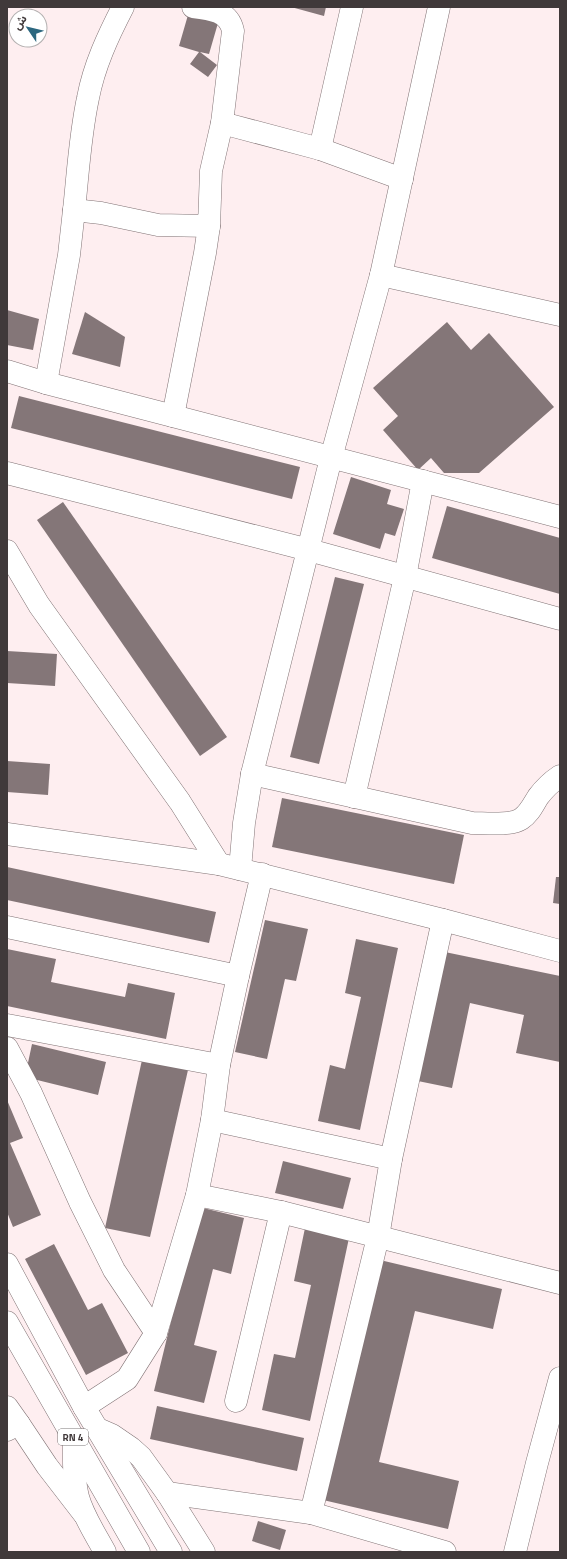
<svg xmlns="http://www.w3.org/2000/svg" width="567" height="1559" viewBox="0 0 567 1559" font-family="'Titillium Web','Noto Sans Arabic',sans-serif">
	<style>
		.building { fill: #847678 }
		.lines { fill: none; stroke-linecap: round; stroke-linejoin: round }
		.street-casing { stroke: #817375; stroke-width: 23 }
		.secondary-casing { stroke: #817375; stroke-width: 23 }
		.highway-casing { stroke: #817375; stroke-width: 23 }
		.street { stroke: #fff; stroke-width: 22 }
		.secondary { stroke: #fff; stroke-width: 22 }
		.highway { stroke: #fff; stroke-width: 22 }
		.labels { text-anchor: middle; stroke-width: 4; stroke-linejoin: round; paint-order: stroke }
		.shield { fill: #fff; stroke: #797475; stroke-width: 1 }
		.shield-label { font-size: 10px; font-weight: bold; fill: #40393a }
	</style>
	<rect width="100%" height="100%" fill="#feeef0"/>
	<g class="building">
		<polygon points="291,7 326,7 324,16"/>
		<polygon points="188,15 218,23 209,54 200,52 217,65 208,77 190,64 199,52 179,46"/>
		<polygon points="7,310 39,319 33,350 7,345"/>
		<polygon points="85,312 125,337 120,367 72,354"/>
		<polygon points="447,322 471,350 489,333 554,407 479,473 444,473 431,458 418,470 383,430 398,416 373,388"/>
		<polygon points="19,396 300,467 292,499 11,428"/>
		<polygon points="351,477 391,490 387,504 404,509 395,536 385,533 380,549 333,534"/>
		<polygon points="63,502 227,737 200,756 37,520"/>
		<polygon points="447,506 560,538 560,594 432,558"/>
		<polygon points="335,577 364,584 319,764 290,757"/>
		<polygon points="7,651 57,654 55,686 7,683"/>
		<polygon points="7,761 50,764 48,795 7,792"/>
		<polygon points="282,798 464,835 454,884 272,847"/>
		<polygon points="7,867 216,912 209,943 7,900"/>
		<polygon points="556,877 560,877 560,904 553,903"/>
		<polygon points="265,920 308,929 296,981 285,979 267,1059 235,1052"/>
		<polygon points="356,939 398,948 360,1130 318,1121 330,1065 345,1069 361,997 345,993"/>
		<polygon points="7,949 56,959 51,982 125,997 128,983 175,993 166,1039 7,1006"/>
		<polygon points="440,951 560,976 560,1062 516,1053 524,1015 470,1003 452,1088 413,1080"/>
		<polygon points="32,1044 106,1062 98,1095 25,1077"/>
		<polygon points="142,1060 188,1070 150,1237 105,1228"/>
		<polygon points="7,1100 23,1138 10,1143 41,1215 13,1227 7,1212"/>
		<polygon points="283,1161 351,1178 343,1209 275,1193"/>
		<polygon points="199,1207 244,1218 231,1274 213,1269 194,1345 217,1351 204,1403 154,1391"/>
		<polygon points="305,1228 349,1238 310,1421 262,1410 274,1354 295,1358 311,1285 294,1281"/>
		<polygon points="54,1244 88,1310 102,1303 128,1353 86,1375 25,1259"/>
		<polygon points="380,1260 502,1289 493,1329 415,1311 379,1462 459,1481 448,1529 323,1500"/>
		<polygon points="157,1406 304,1438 297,1471 150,1439"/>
		<polygon points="258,1521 286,1530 280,1550 252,1541"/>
	</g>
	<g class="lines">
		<defs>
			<g id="street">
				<path d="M 193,7 C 211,9 229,11 233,31 L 222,123 L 320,149 L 402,179"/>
				<polyline points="320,149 352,7"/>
				<path d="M 74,210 C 78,173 80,135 88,98 C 94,66 108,36 123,7"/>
				<polyline points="381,275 560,315"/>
				<polyline points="7,371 46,383 173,416 560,517"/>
				<polyline points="46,383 69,255 74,210 101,213 158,225 209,226 211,171 222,123"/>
				<polyline points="173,416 205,253 209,226"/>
				<polyline points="7,473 309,550 560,619"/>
				<polyline points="7,551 39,605 180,802 219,864"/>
				<path d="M 252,774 L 472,823 C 485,823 510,826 521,819 C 529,814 533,805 538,797 C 544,789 551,782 560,776"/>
				<polyline points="354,797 405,577 423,481"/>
				<polyline points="7,834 219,864 443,920 560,951"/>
				<polyline points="240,869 244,823 252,774 331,458 381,275 439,7"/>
				<polyline points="7,927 238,976"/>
				<polyline points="7,1025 219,1065"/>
				<polyline points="7,1048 31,1093 80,1202 114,1270 156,1333"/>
				<polyline points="212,1120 391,1159"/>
				<polyline points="197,1195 281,1212 560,1283"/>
				<polyline points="236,1401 281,1212"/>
				<polyline points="7,1407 19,1424 7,1430"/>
				<polyline points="84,1407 127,1379 156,1333 197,1195 212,1120 219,1065 238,976 262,874"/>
				<polyline points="19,1424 47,1466 84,1514"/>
				<polyline points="167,1493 311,1513 445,1552"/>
				<polyline points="311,1513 378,1237 391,1159 443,920"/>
			</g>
			<g id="secondary">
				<polyline points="96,1428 112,1435 131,1448 141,1457 167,1493 204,1552"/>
				<path d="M 74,1439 C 74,1458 73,1478 78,1497 C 83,1516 96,1535 105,1552"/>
				<polyline points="515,1552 537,1463 560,1378"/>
			</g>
			<g id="highway">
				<polyline points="7,1264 84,1407 171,1552"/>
				<polyline points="7,1322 139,1552"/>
			</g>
		</defs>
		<use href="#street" class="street-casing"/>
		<use href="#secondary" class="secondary-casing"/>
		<use href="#highway" class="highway-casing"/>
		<use href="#street" class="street"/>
		<use href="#secondary" class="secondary"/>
		<use href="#highway" class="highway"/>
	</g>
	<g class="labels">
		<rect class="shield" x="58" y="1429" width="30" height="16" rx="3"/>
		<g class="shield-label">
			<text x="73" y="1441">RN 4</text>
		</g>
	</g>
	<rect width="567" height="1559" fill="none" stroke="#40393a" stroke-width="16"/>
	<g transform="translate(28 28) rotate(305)"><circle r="19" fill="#ffffff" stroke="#b3b0b0"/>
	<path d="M0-3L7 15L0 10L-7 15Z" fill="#2c677f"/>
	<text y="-6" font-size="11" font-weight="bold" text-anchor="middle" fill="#40393a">ش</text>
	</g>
</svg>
